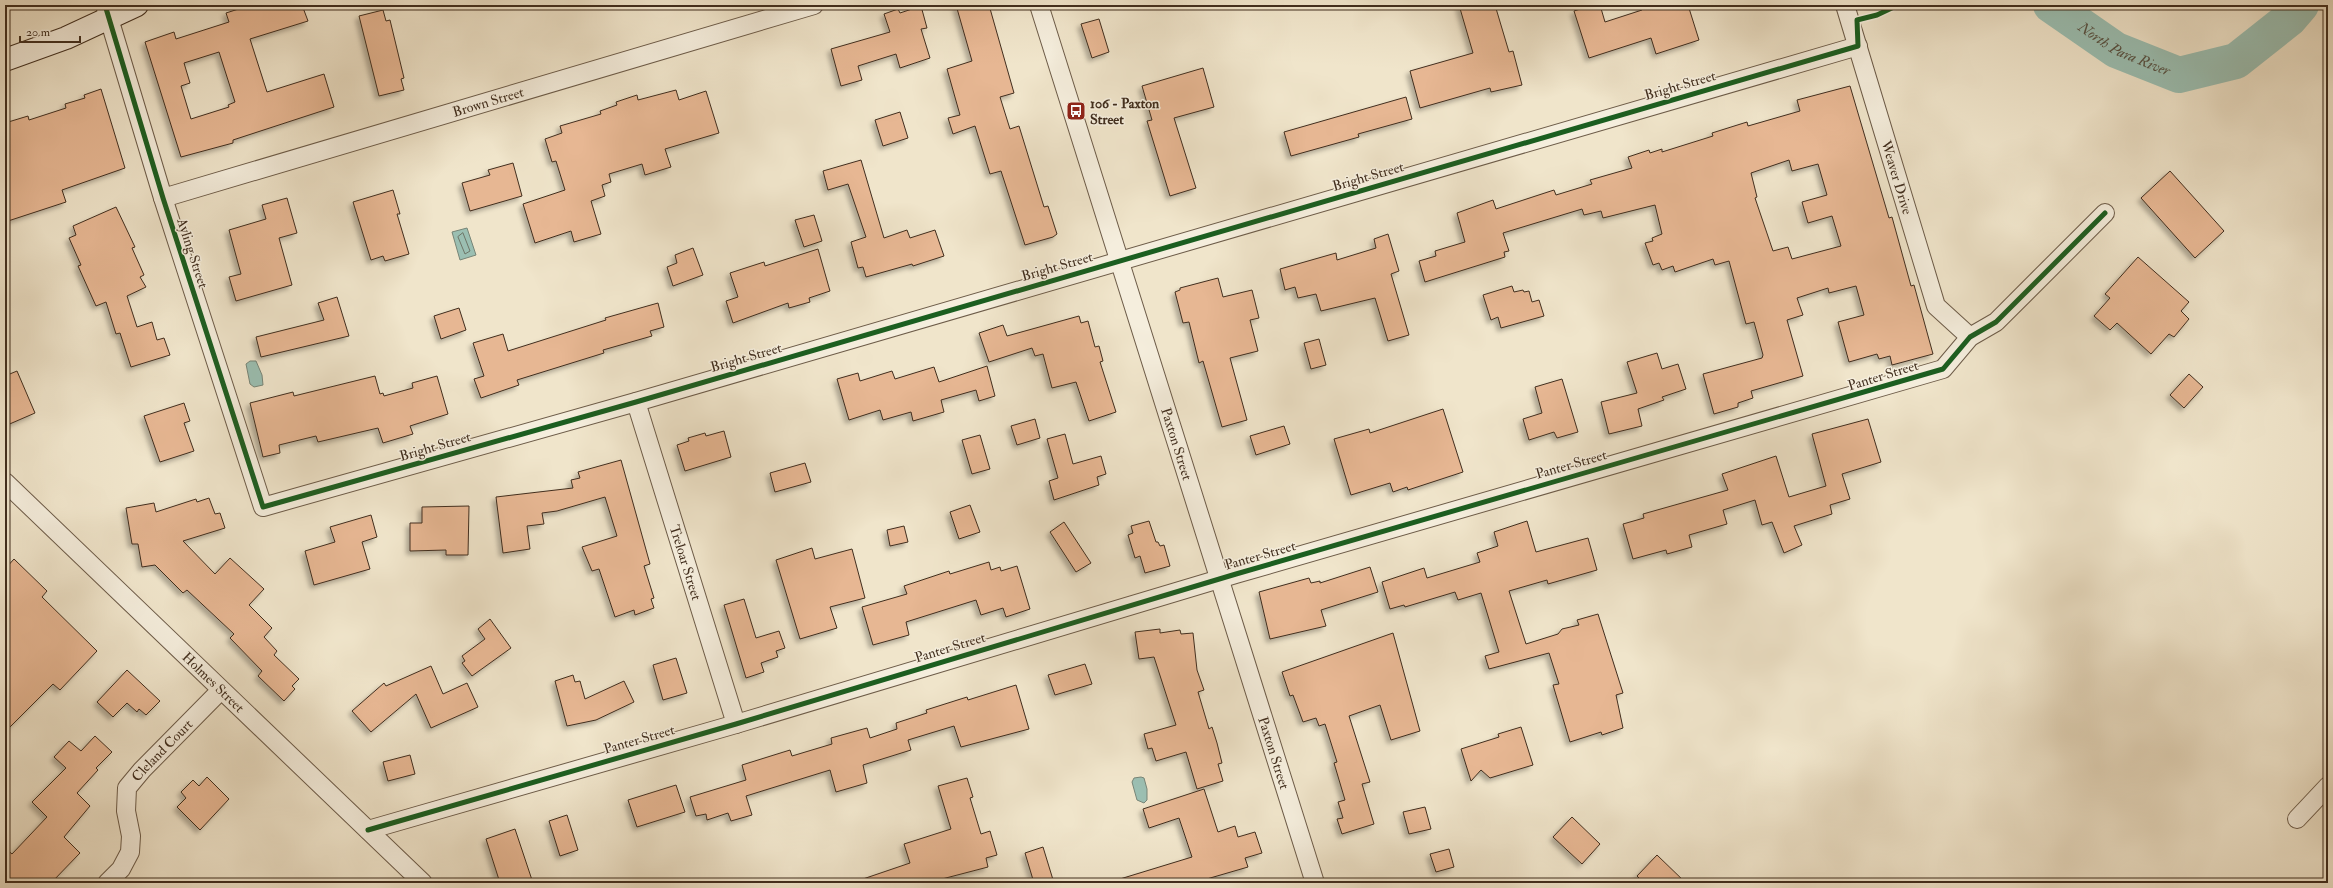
<svg xmlns="http://www.w3.org/2000/svg" width="2333" height="888" viewBox="0 0 2333 888" font-family="'IM FELL Double Pica',serif">
	<style>
		.water { fill: #9bbfb2; stroke: #778577 }
		.lines { fill: none; stroke-linecap: round; stroke-linejoin: round }
		.shore { stroke: #6e7668; stroke-width: 1 }
		.river { stroke: #9bbfb2; stroke-width: 36 }
		.building { fill: #e7b793; stroke: #412e1e; fill-rule: evenodd; filter: url(#shadow) }
		.street-casing { stroke: #6d5c49; stroke-width: 20 }
		.secondary-casing { stroke: #412e1e; stroke-width: 24 }
		.street { stroke: #f5eedd; stroke-width: 18 }
		.secondary { stroke: #f5eedd; stroke-width: 22 }
		.cycleway-casing { stroke: #f5eedd; stroke-width: 8 }
		.cycleway { stroke: #1b5e20; stroke-width: 5 }
		.labels { text-anchor: middle; stroke-width: 3; stroke-linejoin: round; paint-order: stroke }
		.street-label { font-size: 14px; fill: #412e1e; stroke: #f5eedd }
		.poi-label { font-size: 14px; font-weight: bold; fill: #412e1e; stroke: #f5eedd; text-anchor: start }
		.water-label { font-size: 15px; font-style: italic; fill: #585243; stroke: #f5eedd }
	</style>
	<defs>
		<filter id="shadow"><feDropShadow dx="-3.5" dy="3.5" stdDeviation="2" flood-color="#0004"/></filter>
	</defs>
	<rect width="100%" height="100%" fill="#f0e5cb"/>
	<filter id="stains"><feTurbulence type="fractalNoise" baseFrequency=".005" numOctaves="4"/><feColorMatrix values="0 0 0 0 .2 0 0 0 0 .09 0 0 0 0 .02 0 0 0 .5 -.17"/></filter>
	<radialGradient id="worn" r=".72"><stop offset=".6" stop-color="#630" stop-opacity="0"/><stop offset="1" stop-color="#630" stop-opacity=".3"/></radialGradient>
	<g class="water">
		<polygon points="467,228 476,255 460,260 452,232"/>
		<polygon points="250,361 256,361 262,375 263,385 254,387 250,384 246,364"/>
		<polygon points="1141,777 1144,778 1147,789 1147,800 1144,803 1137,800 1132,782 1134,778"/>
	</g>
	<g class="lines">
		<polygon class="shore" points="463,233 470,251 465,254 458,237"/>
		<path class="river" id="s1" d="M 2051,5 L 2116,50 L 2179,75 L 2236,61 L 2289,19 L 2301,5"/>
	</g>
	<g class="building">
		<path d="M 251,5 L 302,5 L 308,21 L 250,39 L 267,92 L 324,74 L 334,107 L 233,140 L 233,143 L 181,157 L 145,42 L 174,32 L 176,39 L 229,22 L 226,13 ZM 219,52 L 235,102 L 228,105 L 229,107 L 191,119 L 181,86 L 190,83 L 184,63 Z"/>
		<polygon points="956,5 989,5 1014,93 1000,97 1010,129 1019,126 1044,207 1048,206 1057,234 1053,237 1025,245 1001,171 990,174 975,126 953,134 948,118 960,115 947,69 972,61"/>
		<polygon points="1459,5 1495,5 1509,52 1513,51 1522,85 1491,92 1490,88 1420,108 1410,71 1473,53"/>
		<polygon points="1593,5 1600,5 1605,22 1642,10 1640,5 1688,5 1699,40 1656,54 1651,38 1589,58 1574,11"/>
		<polygon points="921,6 927,28 921,29 930,58 900,68 896,54 858,66 862,80 841,86 831,49 890,32 884,14 898,9 900,13"/>
		<polygon points="383,10 386,21 390,20 404,78 401,79 404,90 379,96 359,16"/>
		<polygon points="1099,19 1109,52 1092,58 1081,24"/>
		<polygon points="1203,68 1214,107 1174,118 1196,188 1170,196 1147,121 1152,120 1142,86"/>
		<path d="M 1850,86 L 1889,218 L 1892,217 L 1911,286 L 1914,285 L 1933,354 L 1892,365 L 1890,356 L 1879,359 L 1877,354 L 1849,362 L 1838,322 L 1864,315 L 1856,286 L 1829,293 L 1828,288 L 1797,298 L 1803,315 L 1787,320 L 1803,376 L 1751,391 L 1753,398 L 1738,403 L 1738,407 L 1714,414 L 1703,374 L 1762,358 L 1763,355 L 1754,322 L 1746,324 L 1729,261 L 1715,265 L 1713,259 L 1675,272 L 1673,266 L 1662,270 L 1659,263 L 1653,265 L 1645,243 L 1653,241 L 1652,238 L 1662,234 L 1655,205 L 1603,218 L 1601,211 L 1584,215 L 1582,209 L 1503,233 L 1509,251 L 1504,252 L 1505,257 L 1425,282 L 1419,261 L 1436,256 L 1435,251 L 1465,242 L 1457,213 L 1493,200 L 1496,209 L 1554,190 L 1556,195 L 1592,184 L 1590,180 L 1632,168 L 1628,157 L 1649,150 L 1650,153 L 1662,149 L 1662,152 L 1713,136 L 1712,133 L 1747,122 L 1748,126 L 1800,111 L 1797,100 ZM 1789,160 L 1792,171 L 1818,164 L 1827,195 L 1802,202 L 1808,223 L 1832,216 L 1841,246 L 1792,259 L 1788,247 L 1773,251 L 1755,198 L 1757,197 L 1751,173 Z"/>
		<polygon points="101,89 125,168 62,190 66,202 5,222 5,123 28,116 29,120 66,108 65,104 85,98 84,95"/>
		<polygon points="676,90 679,100 706,91 719,133 665,149 671,167 645,175 642,164 609,174 611,182 602,185 605,196 591,201 601,234 574,242 571,231 535,243 523,204 565,190 556,161 552,162 545,139 562,133 560,126 601,114 600,111 617,105 616,102 637,95 638,100"/>
		<polygon points="1406,97 1412,119 1358,134 1359,137 1291,156 1284,132"/>
		<polygon points="900,112 908,138 883,146 875,120"/>
		<polygon points="861,160 884,238 907,230 910,238 935,230 944,256 913,266 912,264 866,277 863,267 858,268 851,242 866,237 848,184 828,190 823,171"/>
		<polygon points="513,163 522,196 470,211 462,183 490,175 488,170"/>
		<polygon points="2170,171 2224,231 2195,258 2141,198"/>
		<polygon points="393,190 400,214 397,214 409,254 385,261 383,256 371,260 353,202"/>
		<polygon points="287,198 297,233 279,238 292,285 236,301 229,277 241,274 229,230 266,219 262,205"/>
		<polygon points="116,207 135,247 132,248 144,275 140,277 146,287 127,296 137,327 152,322 157,340 164,338 170,355 131,367 120,333 116,334 106,302 96,306 78,266 81,265 69,238 76,235 73,226"/>
		<polygon points="814,215 822,241 804,247 795,220"/>
		<polygon points="1388,234 1399,271 1391,274 1409,335 1388,341 1375,298 1321,311 1316,294 1298,298 1295,287 1285,290 1280,269 1336,253 1337,260 1376,248 1374,239"/>
		<polygon points="693,248 703,275 673,286 667,267 677,263 675,255"/>
		<polygon points="818,249 830,291 809,298 810,302 789,308 788,303 733,323 726,301 738,297 730,273 764,262 765,266"/>
		<polygon points="2138,257 2189,302 2181,311 2189,319 2174,337 2169,334 2151,354 2117,323 2110,330 2094,316 2110,298 2105,294"/>
		<polygon points="1218,278 1223,297 1252,290 1259,318 1250,320 1258,351 1230,358 1247,420 1222,427 1203,361 1199,363 1189,322 1183,323 1175,292 1180,290 1180,288"/>
		<polygon points="1512,286 1514,292 1523,290 1524,292 1529,291 1532,302 1539,300 1544,316 1501,328 1498,317 1491,320 1483,295"/>
		<polygon points="337,297 349,336 261,357 256,337 324,320 318,303"/>
		<polygon points="658,303 664,327 650,331 652,336 603,350 604,353 517,380 519,385 481,398 474,379 484,376 473,343 503,334 508,351 606,320 605,318"/>
		<polygon points="459,308 466,330 441,339 434,316"/>
		<polygon points="1079,316 1081,323 1088,321 1095,347 1099,346 1103,361 1100,362 1116,412 1089,421 1076,382 1052,388 1043,354 1035,356 1032,348 989,362 979,333 1003,325 1007,336"/>
		<polygon points="1319,339 1326,365 1311,369 1304,343"/>
		<polygon points="1657,353 1662,369 1678,364 1686,389 1662,397 1664,400 1638,409 1642,426 1609,434 1601,402 1637,393 1627,362"/>
		<polygon points="987,366 995,396 979,401 976,390 941,400 944,412 913,421 911,412 883,420 880,410 849,420 837,379 858,373 860,381 892,371 895,379 934,367 939,382"/>
		<polygon points="17,371 35,413 5,426 5,376"/>
		<polygon points="2189,374 2203,387 2184,408 2170,395"/>
		<polygon points="375,376 380,394 383,393 384,396 413,388 412,383 437,376 448,414 410,426 413,434 383,443 378,428 318,442 316,436 279,445 280,453 263,457 250,403 293,392 294,396"/>
		<polygon points="1562,379 1578,432 1557,438 1554,432 1529,440 1523,419 1542,413 1535,387"/>
		<polygon points="184,403 190,421 184,423 194,451 160,462 144,416"/>
		<polygon points="1443,409 1463,472 1408,490 1407,487 1393,492 1390,483 1351,495 1334,439 1369,429 1370,433"/>
		<polygon points="1035,419 1040,438 1017,445 1011,426"/>
		<polygon points="1868,419 1881,462 1842,474 1850,499 1830,505 1832,514 1794,526 1802,545 1784,553 1772,522 1762,525 1755,500 1723,510 1727,524 1689,535 1692,547 1667,554 1666,550 1633,559 1623,524 1644,518 1643,514 1728,490 1722,474 1776,456 1789,497 1826,486 1812,434"/>
		<polygon points="1284,426 1290,444 1256,455 1250,436"/>
		<polygon points="724,431 731,457 685,471 677,445 689,441 688,438 705,433 706,436"/>
		<polygon points="1065,434 1073,464 1101,456 1106,474 1097,477 1099,485 1054,500 1049,481 1058,478 1047,439"/>
		<polygon points="980,435 990,469 972,474 962,440"/>
		<polygon points="621,460 650,564 644,566 654,598 651,599 654,608 635,615 634,610 615,617 599,569 592,571 582,547 617,536 605,497 557,511 542,513 544,524 527,526 530,549 503,553 496,497 573,488 571,480 580,478 578,472"/>
		<polygon points="805,463 811,482 775,492 770,473"/>
		<polygon points="209,498 215,514 220,513 225,528 183,541 215,574 230,558 264,589 249,605 272,628 264,637 277,651 274,655 299,679 292,686 295,689 284,701 258,676 262,671 230,638 234,634 187,590 183,593 155,565 142,567 138,544 132,544 126,508 154,503 156,512 196,499 197,502"/>
		<polygon points="970,505 980,532 959,539 950,512"/>
		<polygon points="469,506 468,555 446,555 446,550 410,551 410,523 422,523 422,507"/>
		<polygon points="371,515 377,537 362,542 370,569 314,585 305,551 335,542 330,527"/>
		<polygon points="1149,521 1156,542 1158,542 1160,546 1164,545 1170,566 1145,573 1140,556 1135,558 1128,535 1133,533 1131,526"/>
		<polygon points="1527,521 1536,552 1588,538 1597,570 1548,584 1547,580 1509,591 1526,644 1558,634 1562,629 1579,625 1577,620 1598,614 1623,693 1616,695 1623,728 1602,735 1601,732 1570,742 1553,685 1559,684 1549,653 1489,669 1485,656 1499,652 1481,593 1458,600 1455,592 1405,607 1404,605 1390,609 1382,582 1424,568 1427,578 1480,562 1477,553 1498,546 1494,532"/>
		<polygon points="1064,522 1091,563 1076,572 1050,532"/>
		<polygon points="904,526 908,542 890,546 887,530"/>
		<polygon points="812,548 815,559 852,549 865,598 830,607 837,628 800,639 776,560"/>
		<polygon points="14,559 47,591 42,597 97,651 60,690 53,684 5,732 5,569"/>
		<polygon points="989,562 991,570 1000,567 1001,571 1017,566 1030,609 1006,617 1003,608 981,615 976,600 906,622 909,635 873,645 862,607 907,594 904,586 949,571 950,574"/>
		<polygon points="1370,567 1378,592 1321,610 1326,626 1270,639 1259,592 1309,578 1311,583 1320,581 1320,583"/>
		<polygon points="744,599 756,638 779,631 785,648 776,651 778,657 761,663 764,672 746,678 724,605"/>
		<polygon points="490,619 511,648 472,676 462,663 465,661 462,656 485,639 478,629"/>
		<polygon points="1160,629 1160,633 1180,630 1181,634 1193,633 1197,670 1204,690 1198,692 1209,729 1212,727 1217,743 1222,763 1218,764 1223,781 1197,789 1186,752 1156,761 1152,748 1148,749 1144,734 1176,725 1154,657 1139,659 1135,632"/>
		<polygon points="1393,633 1420,731 1391,740 1380,705 1349,716 1370,782 1362,784 1374,824 1342,834 1337,819 1343,818 1338,802 1345,800 1334,763 1337,762 1325,724 1319,726 1316,718 1303,722 1293,695 1290,696 1282,672"/>
		<polygon points="676,658 687,693 663,700 653,665"/>
		<polygon points="1085,664 1092,684 1055,695 1048,675"/>
		<polygon points="431,666 443,694 467,683 478,707 431,728 416,694 371,732 352,711 384,683 386,686"/>
		<polygon points="127,670 160,701 146,715 139,709 137,712 127,703 113,717 97,702"/>
		<polygon points="573,675 575,682 580,681 585,699 624,681 634,702 596,720 567,726 555,681"/>
		<polygon points="1016,685 1029,729 961,747 954,726 908,740 911,750 863,765 867,783 836,792 830,770 746,796 752,815 731,821 728,813 707,820 706,814 696,816 690,797 746,780 742,765 790,750 792,756 832,744 831,738 867,728 870,738 897,729 896,723 927,713 926,710 967,697 968,700"/>
		<polygon points="1521,727 1533,765 1490,778 1481,770 1471,781 1461,749 1499,737 1498,734"/>
		<polygon points="95,736 112,752 96,768 98,770 77,793 90,806 64,837 80,853 51,883 5,883 5,848 12,854 47,817 32,802 66,768 54,757 69,741 81,751"/>
		<polygon points="410,755 415,774 388,781 383,762"/>
		<polygon points="207,777 229,799 200,830 177,807 186,798 181,792 193,780 199,786"/>
		<polygon points="967,778 973,797 970,798 981,834 990,831 997,855 986,858 988,867 942,879 943,883 861,883 860,880 910,863 904,844 951,829 938,786"/>
		<polygon points="676,785 685,812 637,827 628,800"/>
		<polygon points="1204,789 1218,832 1235,826 1238,837 1255,832 1262,853 1245,858 1248,867 1193,883 1120,883 1120,879 1192,857 1179,818 1149,828 1143,809"/>
		<polygon points="1425,807 1431,829 1409,834 1403,812"/>
		<polygon points="567,815 578,850 560,856 549,821"/>
		<polygon points="1572,817 1600,844 1582,864 1553,837"/>
		<polygon points="515,829 532,880 523,883 500,883 486,839"/>
		<polygon points="1043,847 1054,883 1034,883 1025,853"/>
		<polygon points="1449,849 1454,867 1436,872 1430,854"/>
		<polygon points="1657,855 1686,883 1644,883 1637,876"/>
	</g>
	<g class="lines">
		<defs>
			<g id="street">
				<polyline points="105,5 163,198 263,507 636,402 1858,46"/>
				<path id="s2" d="M 1039,5 L 1315,883"/>
				<path id="s3" d="M 1845,5 L 1936,306 L 1970,337"/>
				<path id="s4" d="M 163,198 L 814,5"/>
				<path id="s5" d="M 636,402 L 736,724"/>
				<path id="s6" d="M 5,482 L 423,883"/>
				<polyline points="2297,819 2328,786"/>
				<polyline points="368,830 736,724 1236,574 1943,369 1970,337 1996,322 2105,213"/>
				<path id="s7" d="M 107,883 L 121,869 L 130,852 L 131,836 L 126,811 L 127,788 L 142,770 L 220,691"/>
			</g>
			<polyline id="secondary" points="5,60 66,38 137,5"/>
		</defs>
		<use href="#street" class="street-casing"/>
		<use href="#secondary" class="secondary-casing"/>
		<use href="#street" class="street"/>
		<use href="#secondary" class="secondary"/>
		<defs>
			<g id="cycleway">
				<polyline points="105,5 163,198 263,507 636,402 1858,46 1857,20 1877,15 1898,5"/>
				<polyline points="368,830 736,724 1236,574 1943,369 1970,337 1996,322 2105,213"/>
			</g>
		</defs>
		<use href="#cycleway" class="cycleway-casing"/>
		<use href="#cycleway" class="cycleway"/>
	</g>
	<defs>
		<symbol id="bus-square" viewBox="-11 -11 22 22"><rect x="-9" y="-9" width="18" height="18" rx="4" fill="#8f2418" stroke="#f5eedd"/><path d="M-5-6H5V4H4V6H2V4H-2V6H-4V4H-5ZM-3.5-4V0h7V-4ZM-3.5 1.2v1.5H-2V1.2ZM2 1.2v1.5H3.5V1.2Z" fill="#fff"/></symbol>
	</defs>
	<g fill-rule="evenodd">
		<use href="#bus-square" x="1065" y="100" width="22" height="22"/>
	</g>
	<g class="labels">
		<g class="street-label">
			<text transform="translate(1680 85) rotate(-16)" y="5">Bright Street</text>
			<text dy="5" stroke="none"><textPath href="#s4" startOffset="339">Brown Street</textPath></text>
			<text transform="translate(1368 176) rotate(-16)" y="5">Bright Street</text>
			<text dy="5" stroke="none"><textPath href="#s3" startOffset="180">Weaver Drive</textPath></text>
			<text transform="translate(193 253) rotate(72)" y="5">Ayling Street</text>
			<text transform="translate(1057 266) rotate(-16)" y="5">Bright Street</text>
			<text transform="translate(746 357) rotate(-16)" y="5">Bright Street</text>
			<text transform="translate(1883 375) rotate(-17)" y="5">Panter Street</text>
			<text dy="5" stroke="none"><textPath href="#s2" startOffset="460">Paxton Street</textPath></text>
			<text transform="translate(435 446) rotate(-16)" y="5">Bright Street</text>
			<text transform="translate(1571 464) rotate(-16)" y="5">Panter Street</text>
			<text transform="translate(1260 555) rotate(-16)" y="5">Panter Street</text>
			<text dy="5" stroke="none"><textPath href="#s5" startOffset="168">Treloar Street</textPath></text>
			<text transform="translate(950 647) rotate(-17)" y="5">Panter Street</text>
			<text dy="5" stroke="none"><textPath href="#s6" startOffset="289">Holmes Street</textPath></text>
			<text transform="translate(639 739) rotate(-16)" y="5">Panter Street</text>
			<text dy="5" stroke="none"><textPath href="#s7" startOffset="155">Cleland Court</textPath></text>
			<text dy="5" stroke="none"><textPath href="#s2" startOffset="784">Paxton Street</textPath></text>
		</g>
		<g class="poi-label">
			<text x="1090" y="108">106 - Paxton<tspan x="1090" dy="16">Street</tspan></text>
		</g>
		<g class="water-label">
			<text dy="5" stroke="none"><textPath href="#s1" startOffset="86">North Para River</textPath></text>
		</g>
	</g>
	<rect width="2333" height="888" fill="none" stroke="#f0e5cb" stroke-width="20"/>
	<rect x="6" y="6" width="2321" height="876" fill="none" stroke="#412e1e" stroke-width="2"/>
	<rect x="10" y="10" width="2313" height="868" fill="none" stroke="#412e1e"/>
	<path d="M20 36v6h60v-6" fill="none" stroke="#412e1e" stroke-width="2"/>
	<text x="26" y="36" font-size="12" fill="#412e1e" stroke="#f5eedd" stroke-width="3" paint-order="stroke">20 m</text>
	<rect width="100%" height="100%" filter="url(#stains)"/>
	<rect width="100%" height="100%" fill="url(#worn)"/>
</svg>
